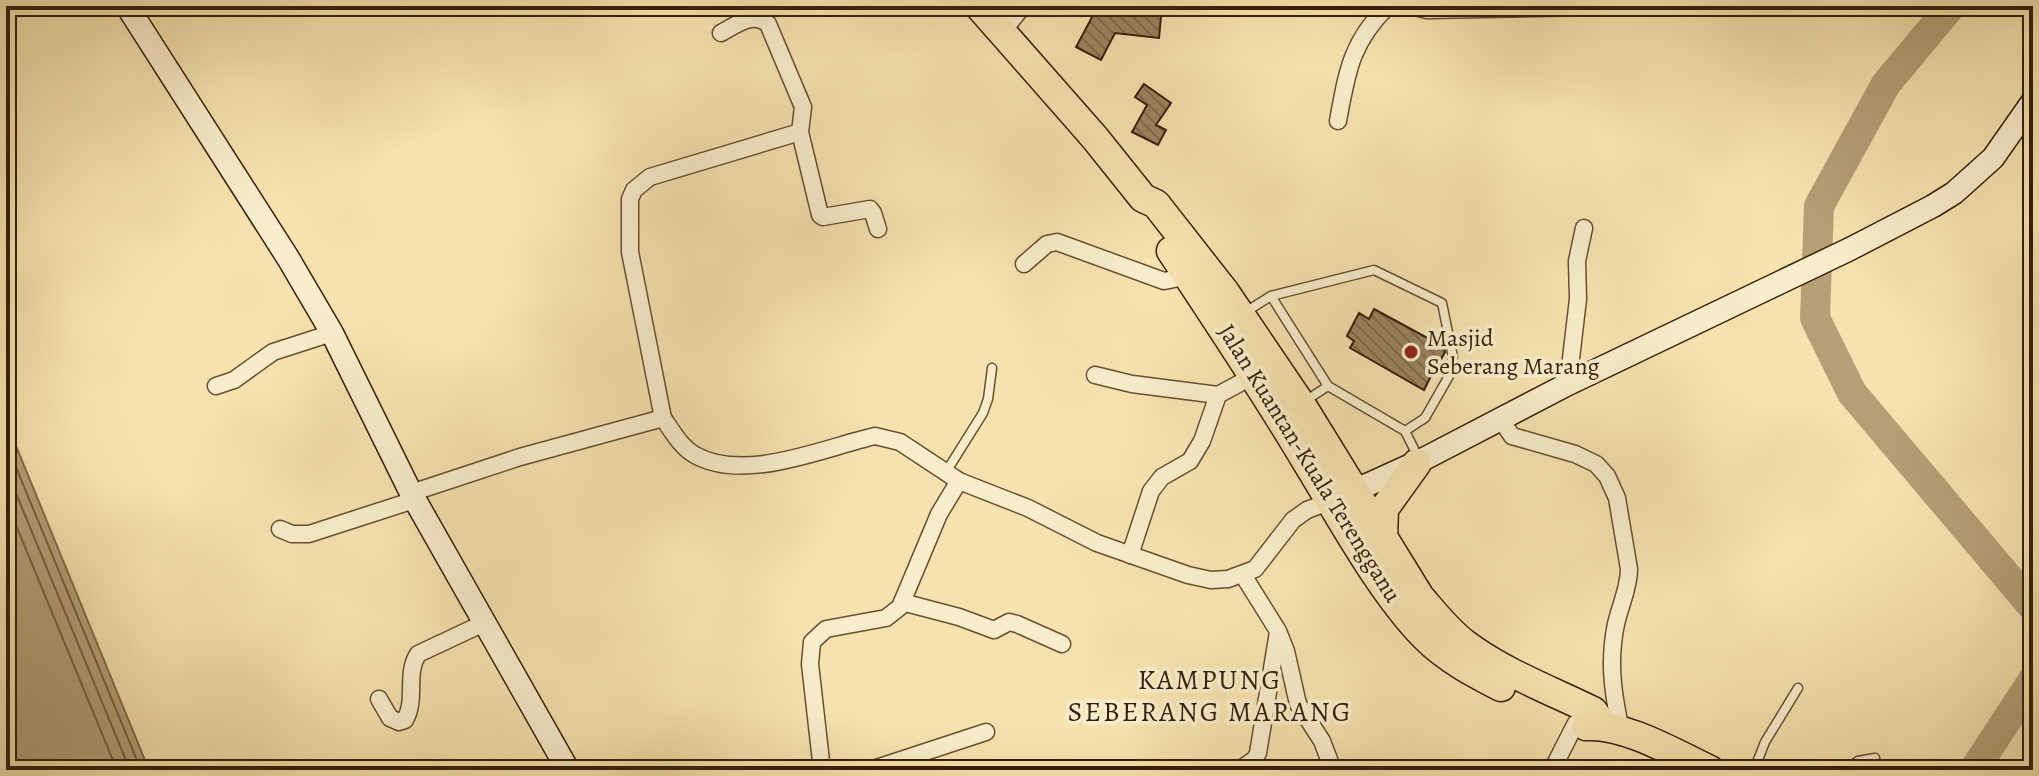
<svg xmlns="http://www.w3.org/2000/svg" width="2039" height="776" viewBox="0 0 2039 776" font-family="Alegreya,serif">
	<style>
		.water { fill: #b4a076; stroke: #826c4a; stroke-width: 2 }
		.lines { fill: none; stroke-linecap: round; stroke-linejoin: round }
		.shore { stroke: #755f3f; stroke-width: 2 }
		.river { stroke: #b4a076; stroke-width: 30 }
		.building { fill: url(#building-back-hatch); stroke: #361e08; stroke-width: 2 }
		.lane-casing { stroke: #664f32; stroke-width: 11 }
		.street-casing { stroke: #664f32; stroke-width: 19 }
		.secondary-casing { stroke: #361e08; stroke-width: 25 }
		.highway-casing { stroke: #361e08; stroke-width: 31 }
		.lane { stroke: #f8edcb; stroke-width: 8 }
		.street { stroke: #f8edcb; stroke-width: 16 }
		.secondary { stroke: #f8edcb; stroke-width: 22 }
		.highway { stroke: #f5e3af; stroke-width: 28 }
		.poi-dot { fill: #8f2418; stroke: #f8edcb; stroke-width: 3 }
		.labels { text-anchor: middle; stroke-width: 7; stroke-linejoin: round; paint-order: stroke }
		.poi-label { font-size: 24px; fill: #361e08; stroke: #f8edcb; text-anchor: start }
		.street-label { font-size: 24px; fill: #361e08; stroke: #f8edcb }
		.quarter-label { font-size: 28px; letter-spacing: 2px; fill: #361e08; stroke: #f8edcb }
	</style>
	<defs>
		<pattern id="building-back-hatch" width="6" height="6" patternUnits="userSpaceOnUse" patternTransform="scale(2)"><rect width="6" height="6" fill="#99845f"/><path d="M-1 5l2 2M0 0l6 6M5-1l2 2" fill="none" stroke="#7e6b4c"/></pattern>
	</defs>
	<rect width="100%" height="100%" fill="#f5e3af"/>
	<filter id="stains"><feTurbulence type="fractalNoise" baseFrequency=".0025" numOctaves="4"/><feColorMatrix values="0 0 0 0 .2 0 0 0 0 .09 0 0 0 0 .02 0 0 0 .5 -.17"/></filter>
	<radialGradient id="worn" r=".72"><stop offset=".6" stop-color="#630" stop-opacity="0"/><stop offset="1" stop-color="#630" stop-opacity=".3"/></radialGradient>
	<polygon class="water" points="6,424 16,446 149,770 6,770"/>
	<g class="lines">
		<g class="shore">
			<polyline points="6,443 141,770"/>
			<polyline points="6,469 130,770"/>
			<polyline points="6,501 117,770"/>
		</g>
		<g class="river">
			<polyline points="1951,6 1886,84 1819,206 1815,318 1852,393 2033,607"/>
			<polyline points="1974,770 2033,680"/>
		</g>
	</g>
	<g class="building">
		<polygon points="1098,6 1162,6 1159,38 1115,33 1101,60 1076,47"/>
		<polygon points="1144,84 1171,103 1156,125 1166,130 1158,145 1132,132 1147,105 1135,97"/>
		<polygon points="1374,309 1444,347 1445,352 1440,361 1442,373 1431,376 1424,390 1350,348 1354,341 1347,336 1359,313 1369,319"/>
	</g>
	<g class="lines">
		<defs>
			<g id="lane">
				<polyline points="1271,296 1328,386 1405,431"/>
				<polyline points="1244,313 1271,296 1374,270 1442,303 1453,357 1449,376 1425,418 1405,431 1418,457"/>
				<polyline points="1305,401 1328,386"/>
				<polyline points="946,472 983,413 988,399 992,368"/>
				<polyline points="1754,770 1765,742 1798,688"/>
				<polyline points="1845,770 1858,761 1875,758"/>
			</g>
			<g id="street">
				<polyline points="1411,6 1427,10 1646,6"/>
				<polyline points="1003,31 1023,6"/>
				<path d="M 721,33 C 736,25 753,11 768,24 L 803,107 L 800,132 L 820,215 L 823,217 L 870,209 L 873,213 L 878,229"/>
				<path d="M 1338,121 C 1347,72 1351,42 1388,6"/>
				<path d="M 800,132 L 650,177 L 634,190 L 630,199 L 630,252 L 663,418 C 672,431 681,447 695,455 C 745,483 823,448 875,436 L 900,442 L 959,481 L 1028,508 L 1097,543 L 1188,575 L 1211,580 L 1228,579 L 1255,569 L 1293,520 L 1307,510 L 1331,501"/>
				<polyline points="1024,264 1047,244 1057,242 1164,281 1174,279 1186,273"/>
				<polyline points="1095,375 1132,384 1218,395"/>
				<polyline points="1568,384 1578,299 1577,261 1584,228"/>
				<polyline points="216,386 234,380 273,352 332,333"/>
				<path d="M 1501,420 L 1512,436 L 1575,454 L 1596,464 L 1607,476 L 1617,498 L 1629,569 C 1629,588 1620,606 1616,624 C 1608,662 1613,694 1621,731"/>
				<polyline points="411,493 520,457 663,418"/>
				<polyline points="280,529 292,534 309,534 414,500"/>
				<polyline points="1130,555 1151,491 1162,477 1190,461 1202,441 1218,395 1253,376"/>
				<polyline points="1243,575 1278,631 1286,651 1298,704 1322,741 1333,770"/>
				<polyline points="902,602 959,617 994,630 1009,622 1017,624 1062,644"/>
				<path d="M 379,699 L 390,718 L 399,722 L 405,720 C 417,699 405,674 418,654 L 484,623"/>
				<polyline points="822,770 810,664 812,642 826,629 886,618 900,607 939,514 959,481"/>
				<polyline points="870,770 986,732"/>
				<polyline points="1239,770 1255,759 1258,753 1278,632"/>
				<polyline points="1552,770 1576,723"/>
			</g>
			<g id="secondary">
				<polyline points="127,6 288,258 332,333 411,493 568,770"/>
				<polyline points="1343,496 1420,461 1568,384 1850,249 1933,206 1954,193 1993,158 2033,101"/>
			</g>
			<g id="highway">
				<path d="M 979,6 L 1095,138 L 1143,198 L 1156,204 L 1225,292 L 1301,404 L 1420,597 C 1434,613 1447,630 1464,643 C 1502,672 1550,690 1593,711 L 1603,725"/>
				<path d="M 1171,251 C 1217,320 1263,389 1306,461 C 1340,516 1380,591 1425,637 C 1447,659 1474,673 1501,687"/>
				<polyline points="1383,538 1384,509 1417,463"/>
				<path d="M 1586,726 C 1626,724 1674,753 1710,770"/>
			</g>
		</defs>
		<use href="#lane" class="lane-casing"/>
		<use href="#street" class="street-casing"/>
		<use href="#secondary" class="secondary-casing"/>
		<use href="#highway" class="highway-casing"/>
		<use href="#lane" class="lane"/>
		<use href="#street" class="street"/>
		<use href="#secondary" class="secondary"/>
		<use href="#highway" class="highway"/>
	</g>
	<circle class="poi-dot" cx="1411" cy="352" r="8"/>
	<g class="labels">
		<g class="poi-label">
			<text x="1427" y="346">Masjid<tspan x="1427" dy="28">Seberang Marang</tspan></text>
		</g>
		<g class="street-label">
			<text transform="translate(1310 463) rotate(58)" y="8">Jalan Kuantan-Kuala Terengganu</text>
		</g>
		<g class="quarter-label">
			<text x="1210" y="689">KAMPUNG<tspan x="1210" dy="32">SEBERANG MARANG</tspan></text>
		</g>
	</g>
	<rect width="2039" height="776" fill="none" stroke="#f5e3af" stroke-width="32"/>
	<rect x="8" y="8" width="2023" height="760" fill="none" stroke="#361e08" stroke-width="4"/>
	<rect x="16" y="16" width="2007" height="744" fill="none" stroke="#361e08" stroke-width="2"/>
	<rect width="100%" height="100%" filter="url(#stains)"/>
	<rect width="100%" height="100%" fill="url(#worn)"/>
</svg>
